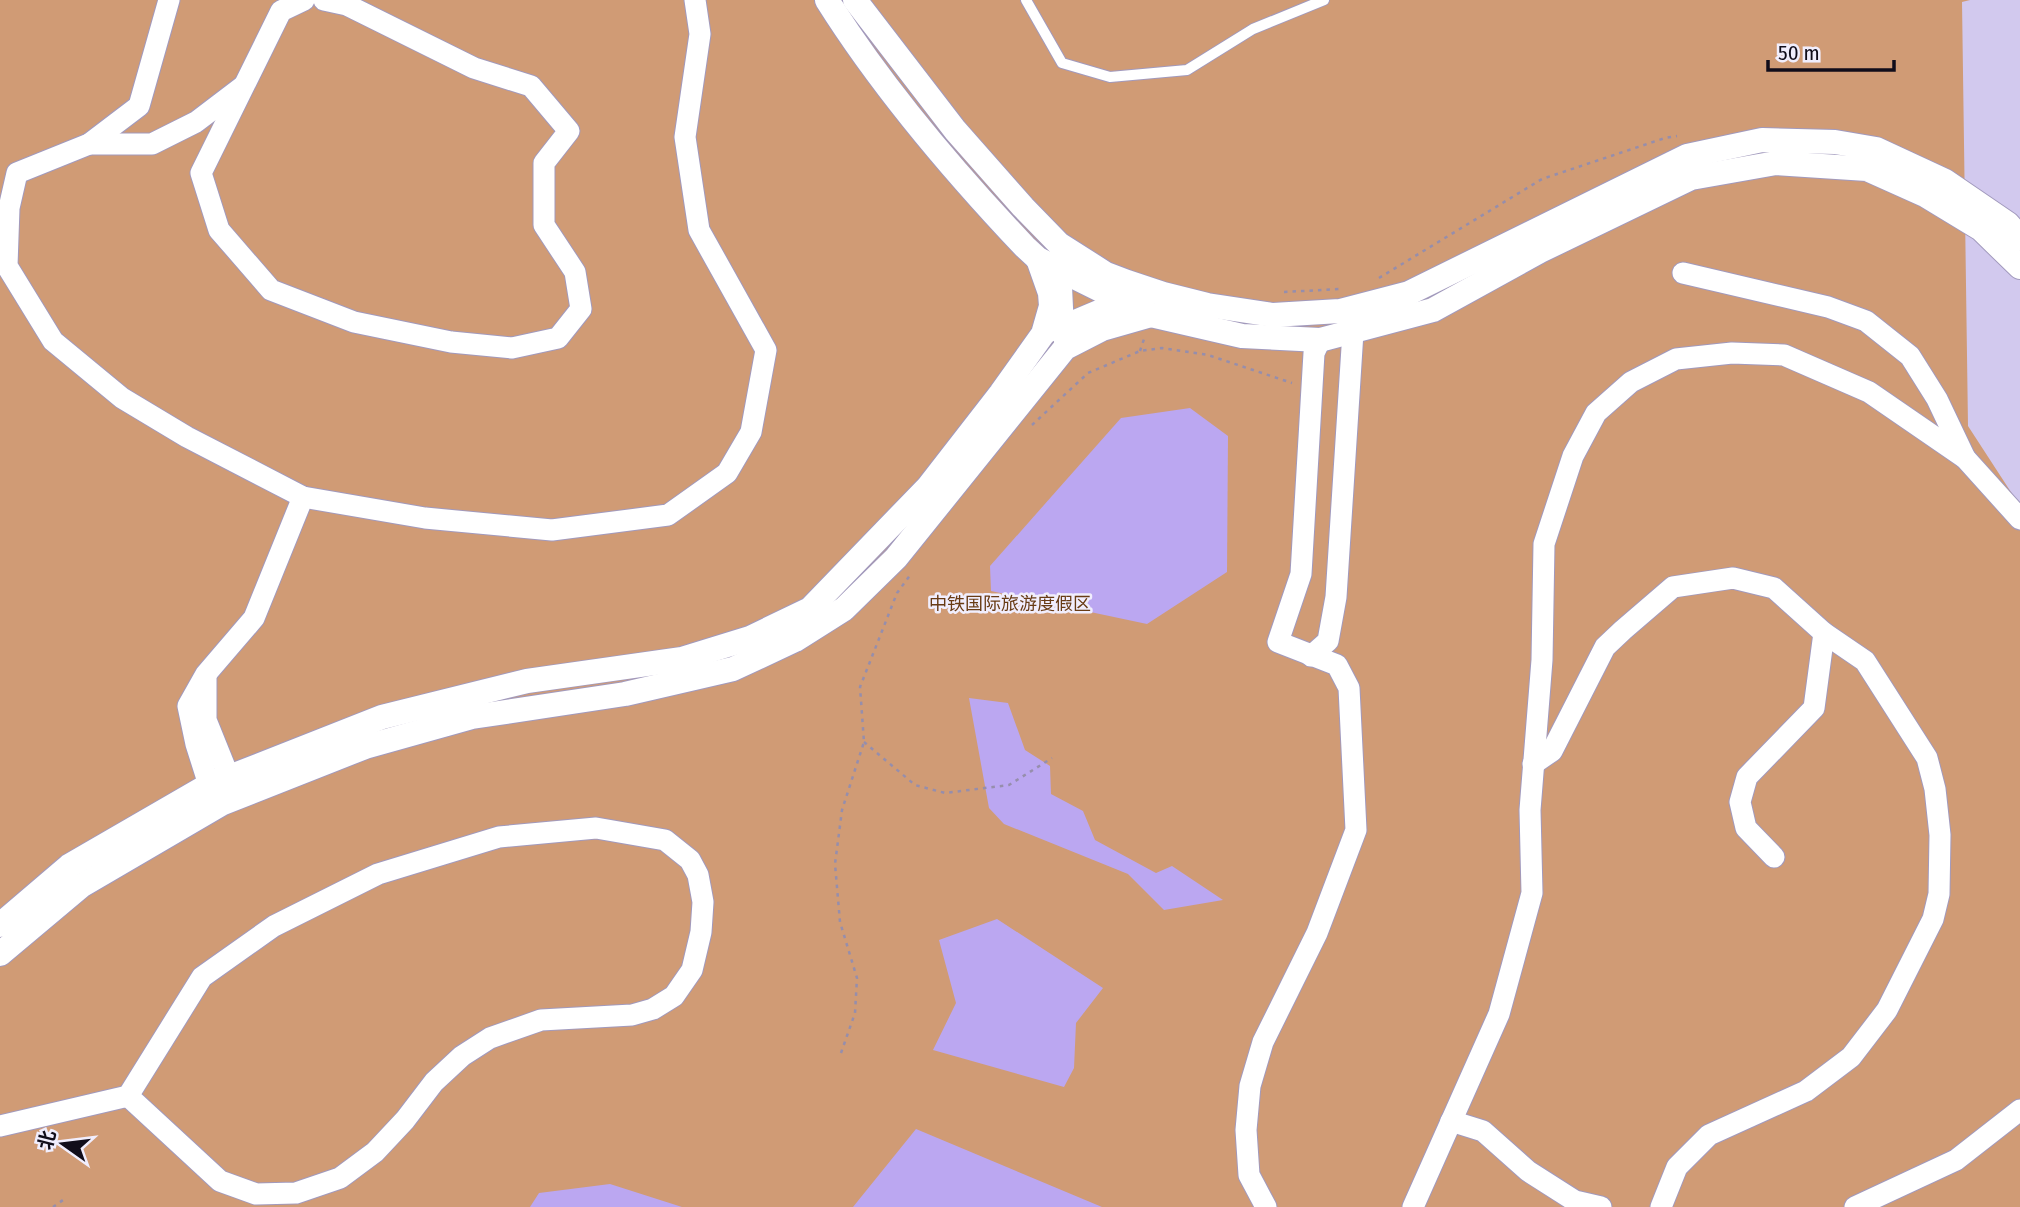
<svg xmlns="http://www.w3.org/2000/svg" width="2020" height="1207" viewBox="0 0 2020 1207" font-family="'Fira Sans Condensed','Noto Sans SC',sans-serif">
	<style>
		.green { fill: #d09b75 }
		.water { fill: #bba7f1 }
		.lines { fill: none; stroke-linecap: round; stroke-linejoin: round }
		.service-casing { stroke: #a29abd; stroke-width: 12 }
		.minor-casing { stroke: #a29abd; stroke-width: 23 }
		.tertiary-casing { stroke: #a29abd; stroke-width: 26 }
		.path { stroke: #968eac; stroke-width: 2.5; stroke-dasharray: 3.5 5; stroke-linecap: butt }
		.service { stroke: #fff; stroke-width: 10 }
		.minor { stroke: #fff; stroke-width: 21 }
		.tertiary { stroke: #fff; stroke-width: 24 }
		.labels { text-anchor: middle; stroke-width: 5; stroke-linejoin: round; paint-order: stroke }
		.park-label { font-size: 18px; fill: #683b15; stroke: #f1eefd }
	</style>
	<rect width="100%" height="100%" fill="#d2c9ee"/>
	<polygon class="green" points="0,0 1970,0 1962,2 1968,426 2020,506 2020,1207 0,1207"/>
	<g class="water">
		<polygon points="1190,408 1228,436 1227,572 1147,624 991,591 990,566 1121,418"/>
		<polygon points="969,698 1008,703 1025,750 1050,766 1051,794 1083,811 1095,840 1156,873 1172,866 1223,900 1164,910 1128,874 1004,824 989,808"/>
		<polygon points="997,919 1103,988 1076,1023 1074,1068 1064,1087 933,1050 956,1003 939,940"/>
		<polygon points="916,1129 1102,1207 853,1207"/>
		<polygon points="610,1184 682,1207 530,1207 539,1193"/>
	</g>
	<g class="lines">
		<defs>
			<polyline id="service" points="1026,0 1062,63 1110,77 1187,70 1253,29 1324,0"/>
			<g id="minor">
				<polyline points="169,0 139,106 89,144 17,173 9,208 7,266 53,341 122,398 187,437 303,497 425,518 552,530 668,515 727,473 751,432 766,350 699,230 685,137 700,34 695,0"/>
				<polyline points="304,0 281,11 201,173 219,230 271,290 354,322 451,342 512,348 558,338 581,309 575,272 544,225 544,163 569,131 531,86 474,68 347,5 324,0"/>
				<polyline points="89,144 152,144 196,122 242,87"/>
				<polyline points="1060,256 1064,339"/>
				<polyline points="1683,273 1828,307 1866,321 1910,356 1937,399 1965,458"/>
				<polyline points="1043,334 1133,296"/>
				<polyline points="1311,656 1328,641 1336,597 1353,332"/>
				<polyline points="206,676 206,720 229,777 226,793"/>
				<polyline points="1533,764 1552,751 1605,647 1623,630 1673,587 1733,578 1774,588 1824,633 1865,661 1927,758 1935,789 1940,835 1939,894 1933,919 1887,1010 1851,1057 1806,1091 1709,1135 1677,1167 1661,1207"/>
				<polyline points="218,796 209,785 196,744 188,706 206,674 254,618 303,497"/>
				<polyline points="1774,857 1746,828 1740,802 1747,777 1814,708 1824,633"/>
				<polyline points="1451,1121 1483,1131 1528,1171 1575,1201 1601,1207"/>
				<polyline points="0,1126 128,1096 202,977 274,926 378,874 499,837 596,828 665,840 690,860 698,875 703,902 701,932 692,970 674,996 653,1009 632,1015 541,1020 490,1038 462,1056 434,1082 405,1120 375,1152 340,1178 296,1193 256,1194 220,1181 128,1096"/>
				<polyline points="1266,1207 1249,1175 1246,1130 1250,1086 1263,1042 1317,933 1356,830 1349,688 1337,665 1278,642 1301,574 1314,353 1320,340"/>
				<polyline points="1413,1207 1499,1014 1532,893 1530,810 1542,660 1544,544 1573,456 1596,413 1631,382 1676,359 1732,353 1784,355 1869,392 1965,458 2020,519"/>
				<polyline points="1855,1207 1956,1160 2020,1110"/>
			</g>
			<g id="tertiary">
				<path d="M 827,0 C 883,89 953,171 1025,247 L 1038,259 L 1151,315 L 1242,336 L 1320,340 L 1433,310 L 1540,251 L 1691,178 L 1776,163 L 1867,169 L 1925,195 L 1981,229 L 2020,267"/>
				<polyline points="855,0 955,130 1023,207 1059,244 1106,274 1127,282 1163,294 1207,305 1273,315 1340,311 1409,293 1687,156 1762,140 1835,142 1876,149 1945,181 2008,224 2020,238"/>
				<polyline points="0,925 69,866 209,785 382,717 527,681 682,659 750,638 810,609 928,487 1001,393 1043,334 1051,306 1050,293 1038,259"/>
				<polyline points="0,954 81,886 223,803 365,747 472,717 625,694 733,669 795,640 844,609 896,558 1065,348 1102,329 1151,315"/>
			</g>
		</defs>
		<use href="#service" class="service-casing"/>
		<use href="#minor" class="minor-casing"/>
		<use href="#tertiary" class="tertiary-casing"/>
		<g class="path">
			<polyline points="1379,278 1542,179 1665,138 1677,136"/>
			<polyline points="1284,292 1340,289"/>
			<polyline points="1140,351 1144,339"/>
			<polyline points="1032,425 1088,373 1140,351 1162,348 1208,355 1292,383"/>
			<polyline points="864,742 915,785 945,793 1009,785 1052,758"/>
			<polyline points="841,1053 855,1013 857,978 840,922 835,864 842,810 864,742 860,687 897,593 911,574"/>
			<polyline points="53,1207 63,1200"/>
		</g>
		<use href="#service" class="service"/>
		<use href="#minor" class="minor"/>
		<use href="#tertiary" class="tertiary"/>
	</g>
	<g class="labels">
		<g class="park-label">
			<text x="1010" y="610">中铁国际旅游度假区</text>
		</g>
	</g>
	<g transform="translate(63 1144) rotate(284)" stroke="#f1eefd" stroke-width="5" paint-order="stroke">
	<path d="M0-5L12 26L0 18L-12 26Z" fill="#110d1a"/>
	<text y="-10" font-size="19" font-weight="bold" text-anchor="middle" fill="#110d1a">北</text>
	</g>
	<path d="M1768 60v10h126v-10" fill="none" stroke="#110d1a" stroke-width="3.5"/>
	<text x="1778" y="60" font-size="21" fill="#110d1a" stroke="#f1eefd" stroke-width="5" paint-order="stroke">50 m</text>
</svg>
